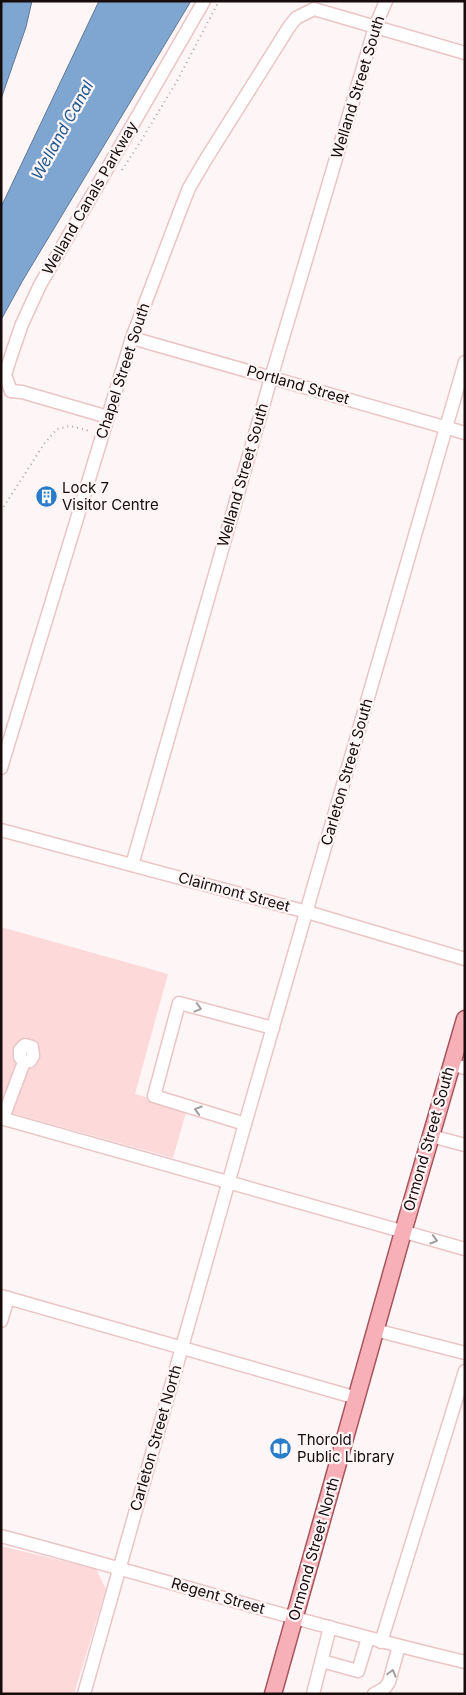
<svg xmlns="http://www.w3.org/2000/svg" width="466" height="1695" viewBox="0 0 466 1695" font-family="Inter,sans-serif">
	<style>
		.green { fill: #fed9da }
		.water { fill: #7ea6d1; stroke: #5f7896 }
		.lines { fill: none; stroke-linecap: round; stroke-linejoin: round }
		.minor-casing { stroke: #ebc4c6; stroke-width: 15 }
		.major-casing { stroke: #a7545d; stroke-width: 19 }
		.path { stroke: #aca3a3; stroke-width: 2; stroke-dasharray: 1 4; stroke-linecap: butt }
		.minor { stroke: #fff; stroke-width: 12 }
		.major { stroke: #f8b0b8; stroke-width: 16 }
		.oneway { stroke: #a29d9e }
		.labels { text-anchor: middle; stroke-width: 4.5; stroke-linejoin: round; paint-order: stroke }
		.street-label { font-size: 15px; fill: #170b0c; stroke: #fef6f6 }
		.poi-label { font-size: 15px; fill: #170b0c; stroke: #fef6f6; text-anchor: start }
		.water-label { font-size: 16px; font-style: italic; fill: #215990; stroke: #fef6f6 }
	</style>
	<rect width="100%" height="100%" fill="#fef6f6"/>
	<g class="green">
		<polygon points="1,927 168,974 135,1094 187,1109 173,1158 1,1110"/>
		<polygon points="1,1546 96,1569 106,1589 74,1694 1,1694"/>
	</g>
	<g class="water">
		<polygon points="1,1 32,1 26,27 1,99"/>
		<polygon points="99,1 191,1 23,280 1,320 1,207"/>
	</g>
	<g class="lines">
		<defs>
			<g id="minor">
				<polyline points="132,338 465,433"/>
				<polyline points="11,391 5,375 11,356 22,324 40,285 204,1"/>
				<polyline points="11,391 22,392 108,417"/>
				<polyline points="1,768 132,338 180,211 189,188 206,159 289,27 296,18 314,9 465,53"/>
				<polyline points="1,830 307,912 465,959"/>
				<polyline points="132,865 271,378 375,27 386,1"/>
				<polyline points="451,1064 465,1068"/>
				<polyline points="1,1118 465,1249"/>
				<polyline points="3,1118 24,1062 20,1057 20,1050 25,1045 32,1047 33,1056 30,1061 24,1062"/>
				<polyline points="245,1124 154,1096 179,1003 273,1028"/>
				<polyline points="431,1136 465,1145"/>
				<polyline points="1,1296 357,1398"/>
				<polyline points="1,1321 8,1298"/>
				<polyline points="375,1330 465,1353"/>
				<path d="M 1,1536 C 156,1577 309,1625 465,1662"/>
				<polyline points="381,1642 465,1371"/>
				<polyline points="322,1661 358,1671 368,1638"/>
				<polyline points="84,1694 245,1124 465,362"/>
				<polyline points="313,1694 330,1627"/>
				<polyline points="374,1694 385,1688 389,1682 399,1646"/>
			</g>
			<polyline id="major" points="273,1694 403,1232 465,1019"/>
		</defs>
		<use href="#minor" class="minor-casing"/>
		<use href="#major" class="major-casing"/>
		<g class="path">
			<polyline points="122,170 139,144 177,81 219,1"/>
			<polyline points="1,511 44,444 57,429 70,426 90,431"/>
		</g>
		<use href="#minor" class="minor"/>
		<use href="#major" class="major"/>
	</g>
	<defs><path id="oneway-chevron" d="M-2-3.5L2.5 0L-2 3.5" fill="none" stroke-width="1.6" stroke-linecap="round" stroke-linejoin="round" transform="scale(1.25)"/></defs>
	<g class="oneway">
		<use href="#oneway-chevron" transform="translate(198 1008) rotate(15)"/>
		<use href="#oneway-chevron" transform="translate(198 1110) rotate(-163)"/>
		<use href="#oneway-chevron" transform="translate(434 1240) rotate(16)"/>
		<use href="#oneway-chevron" transform="translate(392 1673) rotate(-74)"/>
	</g>
	<defs>
		<symbol id="building-disc" viewBox="-11 -11 22 22"><circle r="9.5" fill="#287cca" stroke="#fef6f6"/><path d="M-4-6H4V6H1V3H-1V6H-4ZM-2.5-4.3h1.7v1.8h-1.7ZM.8-4.3h1.7v1.8H.8ZM-2.5-1h1.7V.8h-1.7ZM.8-1h1.7V.8H.8Z" fill="#fff"/></symbol>
		<symbol id="library-disc" viewBox="-11 -11 22 22"><circle r="9.5" fill="#287cca" stroke="#fef6f6"/><path d="M-6-4Q-3-5.5-.7-3.5V5Q-3 3-6 4ZM6-4Q3-5.5 .7-3.5V5Q3 3 6 4Z" fill="#fff"/></symbol>
	</defs>
	<g fill-rule="evenodd">
		<use href="#building-disc" x="34" y="484" width="25" height="25"/>
		<use href="#library-disc" x="268" y="1436" width="25" height="25"/>
	</g>
	<g class="labels">
		<g class="street-label">
			<text transform="translate(358 87) rotate(-73)" y="5">Welland Street South</text>
			<text transform="translate(90 198) rotate(-60)" y="5">Welland Canals Parkway</text>
			<text transform="translate(123 371) rotate(-72)" y="5">Chapel Street South</text>
			<text transform="translate(298 385) rotate(16)" y="5">Portland Street</text>
			<text transform="translate(243 475) rotate(-74)" y="5">Welland Street South</text>
			<text transform="translate(347 772) rotate(-74)" y="5">Carleton Street South</text>
			<text transform="translate(234 892) rotate(15)" y="5">Clairmont Street</text>
			<text transform="translate(429 1139) rotate(-74)" y="5">Ormond Street South</text>
			<text transform="translate(156 1438) rotate(-74)" y="5">Carleton Street North</text>
			<text transform="translate(314 1549) rotate(-74)" y="5">Ormond Street North</text>
			<text transform="translate(218 1596) rotate(16)" y="5">Regent Street</text>
		</g>
		<g class="poi-label">
			<text x="62" y="493">Lock 7<tspan x="62" dy="17">Visitor Centre</tspan></text>
			<text x="297" y="1445">Thorold<tspan x="297" dy="17">Public Library</tspan></text>
		</g>
		<g class="water-label">
			<text transform="translate(62 130) rotate(-61)" y="6">Welland Canal</text>
		</g>
	</g>
	<rect width="466" height="1695" fill="none" stroke="#170b0c" stroke-width="5"/>
</svg>
